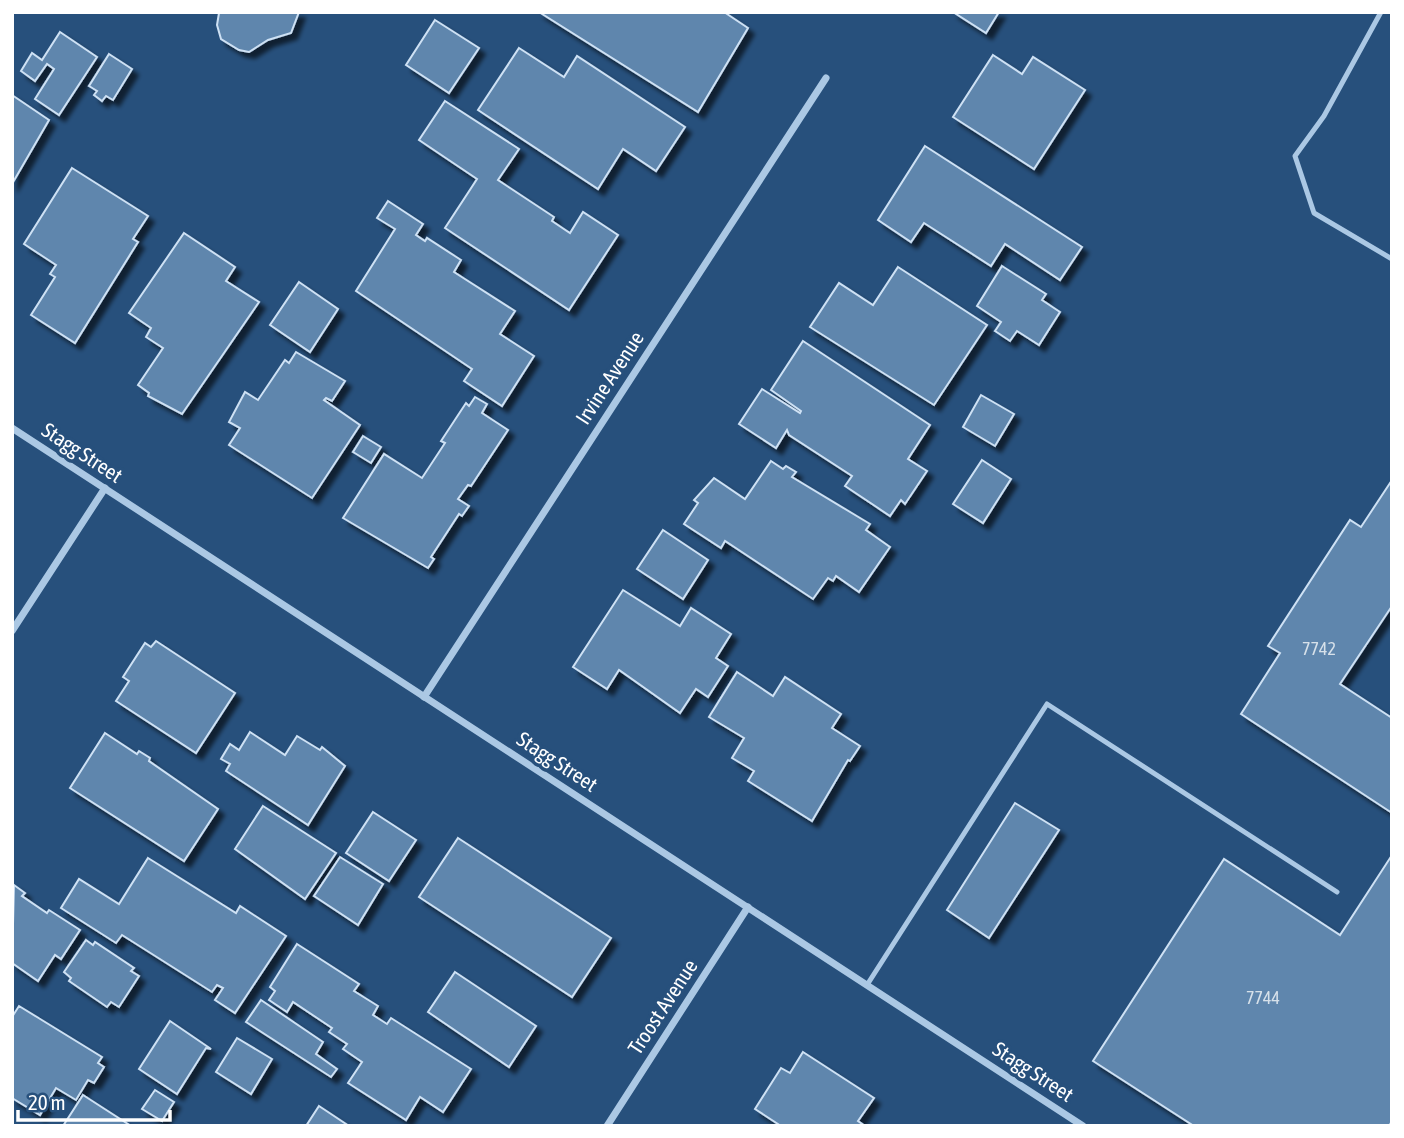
<svg xmlns="http://www.w3.org/2000/svg" width="1404" height="1138" viewBox="0 0 1404 1138" font-family="'Asap Condensed',sans-serif">
	<style>
		.building { fill: #5f86ad; stroke: #cee1f4; stroke-width: 2; filter: url(#shadow) }
		.lines { fill: none; stroke-linecap: round; stroke-linejoin: round }
		.service { stroke: #abc8e4; stroke-width: 5 }
		.minor { stroke: #abc8e4; stroke-width: 7 }
		.labels { text-anchor: middle; stroke-width: 7; stroke-linejoin: round; paint-order: stroke }
		.number-label { font-size: 18px; fill: #d7e1ea }
		.street-label { font-size: 21px; fill: #fff; stroke: #27507c }
	</style>
	<defs>
		<filter id="shadow"><feDropShadow dx="6" dy="6" stdDeviation="2" flood-color="#0009"/></filter>
	</defs>
	<rect width="100%" height="100%" fill="#27507c"/>
	<g class="building">
		<polygon points="214,12 299,12 291,33 268,40 249,52 239,50 221,39 217,25 219,13"/>
		<polygon points="539,12 724,12 748,28 698,112"/>
		<polygon points="953,12 999,12 986,33"/>
		<polygon points="435,20 479,48 449,93 406,65"/>
		<polygon points="60,32 97,57 59,115 35,99 54,69 47,64 35,81 21,71 32,53 42,60"/>
		<polygon points="519,48 564,77 577,56 685,127 656,171 623,149 598,189 478,110"/>
		<polygon points="109,54 132,69 113,100 106,96 102,101 94,95 97,91 89,86"/>
		<polygon points="993,55 1022,74 1033,57 1085,90 1034,169 953,117"/>
		<polygon points="12,95 49,120 12,184"/>
		<polygon points="445,101 519,149 498,180 554,217 552,221 570,233 583,212 618,235 569,310 445,228 477,179 419,140"/>
		<polygon points="925,146 1082,247 1060,280 1005,244 991,266 924,223 911,242 878,220"/>
		<polygon points="72,168 148,216 133,239 138,242 75,343 31,315 55,277 50,274 56,265 24,244"/>
		<polygon points="388,201 423,224 416,235 425,241 427,238 461,260 454,272 515,311 500,334 534,356 502,406 464,381 472,369 356,291 395,229 377,218"/>
		<polygon points="184,233 235,267 226,281 259,302 182,414 148,396 149,393 138,385 163,348 146,337 151,328 129,313"/>
		<polygon points="1002,266 1046,294 1042,300 1060,312 1039,345 1017,331 1010,341 995,331 1001,322 977,306"/>
		<polygon points="898,267 987,325 934,405 810,327 839,283 873,305"/>
		<polygon points="299,282 338,309 310,352 270,325"/>
		<polygon points="803,341 930,425 908,459 927,471 905,504 901,500 890,516 845,486 852,476 789,435 787,430 776,448 739,424 762,389 800,413 801,411 771,390"/>
		<polygon points="296,352 345,381 332,401 326,398 324,400 360,425 312,498 229,445 240,428 229,422 245,392 258,400 285,360 289,363"/>
		<polygon points="981,395 1014,414 995,446 963,427"/>
		<polygon points="475,397 487,404 482,413 508,430 471,486 468,485 458,499 469,506 462,516 459,514 431,557 434,559 428,568 343,518 384,454 422,478 445,443 441,441 466,403 469,406"/>
		<polygon points="363,436 381,447 371,463 353,452"/>
		<polygon points="982,460 1011,479 983,523 953,504"/>
		<polygon points="771,461 783,469 786,466 796,472 792,477 870,524 866,530 890,547 859,592 836,576 833,581 828,578 813,599 725,541 721,548 684,524 698,503 694,500 714,478 745,499"/>
		<polygon points="1392,480 1392,606 1340,684 1392,718 1392,813 1241,714 1280,653 1268,646 1350,520 1361,527"/>
		<polygon points="663,530 708,560 683,599 637,569"/>
		<polygon points="623,590 680,626 691,608 731,634 716,658 728,666 708,697 696,689 680,713 619,670 607,689 573,667"/>
		<polygon points="156,641 235,693 196,753 116,701 129,681 123,677 145,643 151,647"/>
		<polygon points="737,672 773,696 785,677 841,714 832,728 860,746 850,761 848,760 812,821 748,781 754,771 732,758 744,738 709,717"/>
		<polygon points="250,732 285,755 297,736 320,750 322,747 345,766 308,825 226,771 230,764 221,759 230,744 239,750"/>
		<polygon points="105,733 137,754 139,751 150,758 149,761 218,809 184,861 70,788"/>
		<polygon points="1015,803 1059,830 989,938 947,910"/>
		<polygon points="263,806 336,853 305,899 235,849"/>
		<polygon points="373,812 416,840 389,881 346,853"/>
		<polygon points="458,838 611,938 572,997 419,897"/>
		<polygon points="1392,855 1392,1121 1389,1126 1194,1126 1093,1061 1224,859 1340,935"/>
		<polygon points="340,857 383,884 358,925 314,896"/>
		<polygon points="148,858 236,913 240,906 286,936 235,1013 215,1000 223,988 217,985 212,992 122,935 116,943 61,908 79,879 119,904"/>
		<polygon points="14,885 25,893 22,896 47,913 49,910 80,930 61,959 55,955 38,981 12,963"/>
		<polygon points="86,940 93,945 95,942 134,968 131,971 139,976 119,1007 111,1002 107,1007 69,981 71,978 64,972"/>
		<polygon points="297,944 359,984 354,991 378,1006 373,1015 387,1024 391,1018 471,1069 443,1112 420,1097 406,1120 348,1083 362,1062 343,1049 347,1044 329,1032 332,1028 293,1002 287,1012 269,1000 275,991 270,987"/>
		<polygon points="455,972 536,1026 509,1067 428,1012"/>
		<polygon points="261,1000 323,1042 316,1054 337,1069 331,1077 246,1022"/>
		<polygon points="19,1006 102,1057 98,1063 104,1067 94,1083 88,1080 76,1100 56,1088 40,1115 12,1098 12,1017"/>
		<polygon points="170,1021 211,1049 206,1048 177,1094 139,1069"/>
		<polygon points="237,1038 272,1059 251,1094 216,1072"/>
		<polygon points="803,1052 874,1098 858,1121 865,1126 781,1126 755,1109 781,1068 790,1073"/>
		<polygon points="155,1090 174,1102 162,1121 142,1109"/>
		<polygon points="83,1095 131,1126 63,1126"/>
		<polygon points="319,1106 349,1126 306,1126"/>
	</g>
	<g class="lines">
		<g class="service">
			<polyline points="1381,12 1324,116 1295,156 1314,213 1392,259"/>
			<polyline points="867,985 1047,704 1337,892"/>
		</g>
		<g class="minor">
			<polyline points="12,428 1083,1126"/>
			<polyline points="12,631 105,488"/>
			<polyline points="424,697 826,78"/>
			<polyline points="607,1126 748,907"/>
		</g>
	</g>
	<g class="labels">
		<g class="number-label">
			<text x="1319" y="655">7742</text>
			<text x="1263" y="1004">7744</text>
		</g>
		<g class="street-label">
			<text transform="translate(610 378) rotate(-57)" y="7">Irvine Avenue</text>
			<text transform="translate(82 453) rotate(33)" y="7">Stagg Street</text>
			<text transform="translate(557 762) rotate(33)" y="7">Stagg Street</text>
			<text transform="translate(663 1007) rotate(-57)" y="7">Troost Avenue</text>
			<text transform="translate(1033 1072) rotate(33)" y="7">Stagg Street</text>
		</g>
	</g>
	<rect width="1404" height="1138" fill="none" stroke="#ffffff" stroke-width="28"/>
	<path d="M18 1110v10h152v-10" fill="none" stroke="#ffffff" stroke-width="3.5"/>
	<text x="28" y="1110" font-size="21" fill="#ffffff" stroke="#27507c" stroke-width="5" paint-order="stroke">20 m</text>
</svg>
